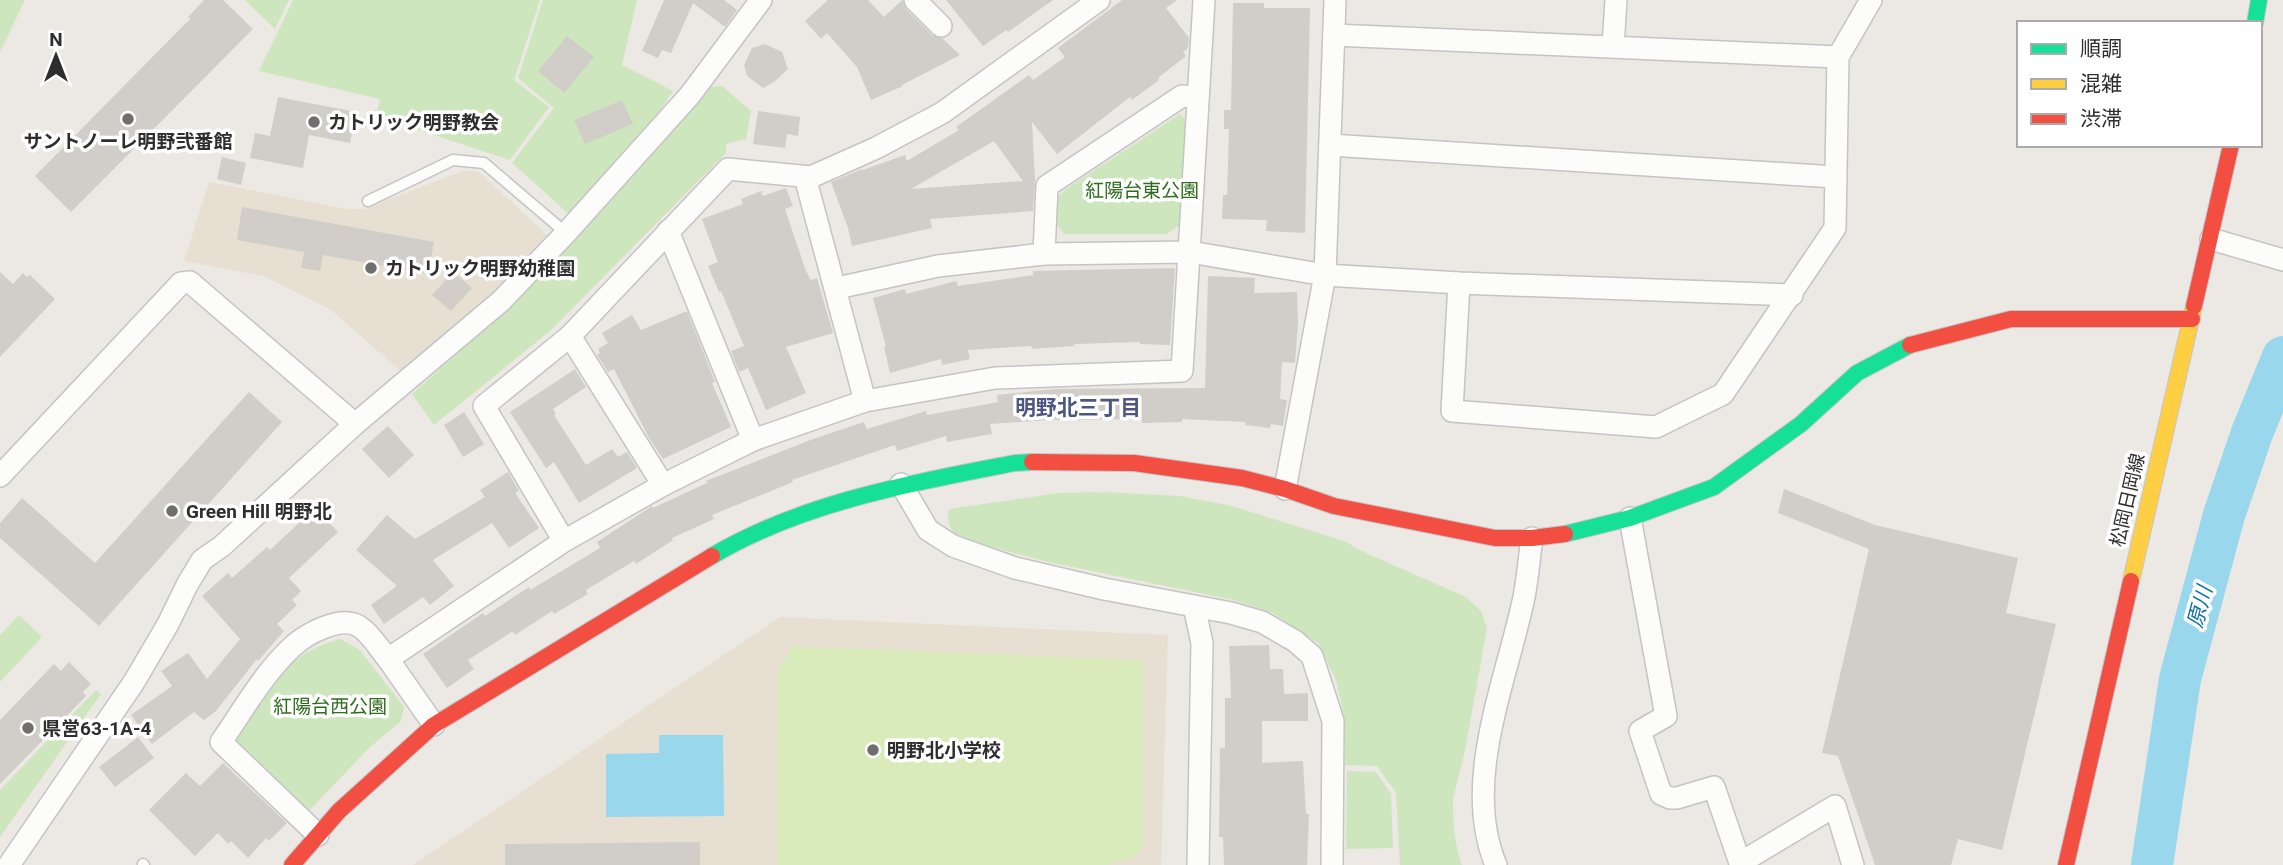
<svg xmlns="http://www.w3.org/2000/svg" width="2283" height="865" viewBox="0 0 2283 865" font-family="Roboto,'Noto Sans JP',sans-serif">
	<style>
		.education { fill: #e6dfd2 }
		.green { fill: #cee6bd }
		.pitch { fill: #d9eabb }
		.water { fill: #98d7ec }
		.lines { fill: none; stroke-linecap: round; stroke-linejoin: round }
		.river { stroke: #98d7ec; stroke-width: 42 }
		.building { fill: #d1ceca; fill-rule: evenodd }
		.lane-casing { stroke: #c5c4c5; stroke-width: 13 }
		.street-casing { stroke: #c5c4c5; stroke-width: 24 }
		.fast-casing { stroke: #c5c4c5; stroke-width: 18 }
		.slow-casing { stroke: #c5c4c5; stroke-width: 18 }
		.jam-casing { stroke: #c5c4c5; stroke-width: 18 }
		.lane { stroke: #fcfcfb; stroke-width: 10 }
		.street { stroke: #fcfcfb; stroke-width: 21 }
		.fast { stroke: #16e098; stroke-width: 16 }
		.slow { stroke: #ffcf43; stroke-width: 16 }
		.jam { stroke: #f24e42; stroke-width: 16 }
		.poi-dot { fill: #706f6e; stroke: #fff; stroke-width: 2.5 }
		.labels { text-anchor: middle; stroke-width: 7; stroke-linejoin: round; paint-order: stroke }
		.poi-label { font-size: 19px; font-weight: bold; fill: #2e2e2e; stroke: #fff; text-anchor: start }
		.park-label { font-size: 19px; fill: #2d6d1b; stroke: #fff }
		.street-label { font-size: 19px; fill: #2e2e2e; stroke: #fff }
		.neighbourhood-label { font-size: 21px; font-weight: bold; fill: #4d567f; stroke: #fff }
		.water-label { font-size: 21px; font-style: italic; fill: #0d71a2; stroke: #fff }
	</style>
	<rect width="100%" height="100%" fill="#ece8e4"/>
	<g class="education">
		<polygon points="463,171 478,171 548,236 480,309 402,372 331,310 263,276 184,261 209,182 346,209 364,209"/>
		<polygon points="780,617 1168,635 1161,865 413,865"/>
	</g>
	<g class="green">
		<polygon points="0,0 25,0 0,52"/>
		<polygon points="245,0 289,0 275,29"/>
		<polygon points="293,0 540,0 514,80 549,107 510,160 376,116 380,99 259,71"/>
		<polygon points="543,0 637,0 622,65 673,91 646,132 571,216 512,163 554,108 518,78"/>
		<polygon points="722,86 751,111 746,139 726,144 726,153 550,331 434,425 412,394 504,312 711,87"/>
		<polygon points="1180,114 1190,125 1181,224 1167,234 1064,234 1054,221 1056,198 1066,189"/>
		<path d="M 1105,492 L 1180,496 L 1232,506 L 1344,541 L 1368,554 L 1466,597 L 1481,611 L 1487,628 L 1465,751 L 1453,799 C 1453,822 1454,843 1462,865 L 1400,865 L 1396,793 L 1377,766 L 1345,765 L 1345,721 L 1336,680 L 1318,643 L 1273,613 L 1229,599 L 1048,562 L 961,539 C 950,531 946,522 949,509 L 1059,493 Z"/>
		<polygon points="19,615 42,637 0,682 0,635"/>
		<path d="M 340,639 L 360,650 L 404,707 L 401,721 L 369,748 L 306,814 L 236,740 C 242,721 282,668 300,657 C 312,648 326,643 340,639 Z"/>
		<polygon points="96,690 101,694 0,837 0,790"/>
		<polygon points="1347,771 1376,772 1391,794 1393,848 1346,849"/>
	</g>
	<polygon class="pitch" points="793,646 1143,660 1143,844 1133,858 1105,865 778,865 777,672"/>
	<polygon class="water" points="659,735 723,735 724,816 606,817 606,754 659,753"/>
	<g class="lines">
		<polyline class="river" points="2152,865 2180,679 2224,515 2252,433 2283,357"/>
	</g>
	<g class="building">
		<polygon points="204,0 223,0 253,29 71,212 35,176 190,19 188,17"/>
		<polygon points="664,0 724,0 737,10 725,27 693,3 671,53 662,50 658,58 642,51"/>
		<polygon points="828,0 868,0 884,17 902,0 906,9 932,35 943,39 960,55 902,85 903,86 871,100 857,67 827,33 821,39 805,21"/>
		<polygon points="946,0 1053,0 1008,32 1006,30 983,46"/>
		<path d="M 1122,0 L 1177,0 L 1166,8 L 1189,38 L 1188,48 L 1183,52 L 1186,56 L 1158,78 L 1159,80 L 1132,100 L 1130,97 L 1057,154 L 1032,122 L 1035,180 L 1033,211 L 930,219 L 932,228 L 852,246 L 848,228 L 831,182 L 862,169 L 863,170 L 905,155 L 907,161 L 959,130 L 956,127 L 1029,75 L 1033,80 L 1065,57 L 1058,48 ZM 994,141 L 1023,181 L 911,189 Z"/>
		<polygon points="1233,3 1264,3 1264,8 1310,8 1305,233 1266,231 1267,220 1222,219 1223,195 1227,195 1229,129 1224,129 1224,110 1231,110"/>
		<polygon points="567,36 594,57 564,93 538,71"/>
		<polygon points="765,44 782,52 788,69 774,82 763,88 747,76 744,65 752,48"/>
		<polygon points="278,97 356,112 350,143 309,135 303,168 250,158 255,133 270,136"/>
		<polygon points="622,100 633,124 585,144 574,120"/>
		<polygon points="758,111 800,117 798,136 787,134 785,148 753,144"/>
		<polygon points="222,157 246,163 241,185 217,179"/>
		<polygon points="786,188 793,206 785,209 806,271 811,280 817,278 833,333 786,347 806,393 766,410 748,368 739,372 731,351 744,346 721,291 719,292 708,266 718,262 702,219 743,204 741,199 761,191 763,196"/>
		<polygon points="242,207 434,242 428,274 323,255 320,271 301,268 304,252 237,240"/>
		<polygon points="1175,268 1170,345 1140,344 1140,342 1074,344 1074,346 1032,349 1031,346 968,350 970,359 942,365 941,359 890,373 884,347 886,347 873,298 905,289 906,294 956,281 958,286 1033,275 1033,271"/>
		<polygon points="0,272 13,284 23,273 27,277 30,275 55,299 0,357"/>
		<polygon points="453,272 472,288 451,311 432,295"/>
		<polygon points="1208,276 1255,278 1254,293 1297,292 1298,324 1295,363 1282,362 1280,399 1287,400 1283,426 1271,424 1270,428 1245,425 1246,422 1182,419 1182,422 1142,423 1142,419 1048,420 990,424 992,434 947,442 946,436 897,451 895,445 792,480 793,482 712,515 714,519 672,538 673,540 636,564 634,561 586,590 588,594 554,614 552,611 515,635 513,631 468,660 474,669 447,688 423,654 483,613 485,616 529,587 530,590 600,548 597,542 652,506 653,508 707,483 706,481 813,439 864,422 867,429 926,411 927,415 998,402 997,395 1054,389 1205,388"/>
		<polygon points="687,311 715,382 712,383 731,427 663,459 649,438 614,369 608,372 597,355 600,353 598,349 608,343 602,333 632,315 641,330"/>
		<polygon points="575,369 586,387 553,409 556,414 554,415 586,465 612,449 618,457 627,452 637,468 579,503 554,462 546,468 510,412"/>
		<polygon points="249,392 282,422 99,626 0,538 0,523 22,498 95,563"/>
		<polygon points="464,412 484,444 463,457 444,425"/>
		<polygon points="388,426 414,455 389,478 362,449"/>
		<polygon points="508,472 519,491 515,493 539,528 509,548 492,523 433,560 454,586 430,605 423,597 384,624 371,605 397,586 356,550 387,515 415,539 485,497 480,490"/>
		<polygon points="1784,489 1875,525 2018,558 2006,613 2056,624 2002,850 1958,839 1951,865 1875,865 1838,756 1822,753 1869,549 1778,513"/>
		<polygon points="318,511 338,532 289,578 301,591 292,600 297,605 277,624 284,631 258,661 257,659 216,711 204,720 194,712 152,744 131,715 172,686 161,671 188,653 207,679 240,639 202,596 228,573 232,578 267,547 270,550 303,519 306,522"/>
		<polygon points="1269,645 1270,669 1283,669 1284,694 1308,693 1308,721 1262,721 1262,763 1303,761 1306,814 1309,814 1307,865 1224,865 1223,837 1219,837 1220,748 1225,748 1225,698 1231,698 1229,646"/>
		<polygon points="69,662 91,684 83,692 86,696 0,784 0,720 54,664 61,671"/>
		<polygon points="138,737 154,758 115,787 99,767"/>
		<polygon points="223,763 287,823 269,841 266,838 248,858 231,841 228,844 218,833 195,856 149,810 186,773 200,786"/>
		<polygon points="700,842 700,865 505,865 505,844"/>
	</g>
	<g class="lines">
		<defs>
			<g id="lane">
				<polyline points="368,201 453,160 484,163 566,233"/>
				<polyline points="143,864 144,865"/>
			</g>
			<g id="street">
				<polyline points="915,0 941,26"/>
				<polyline points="1334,35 1838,57"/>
				<polyline points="1613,47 1616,0"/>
				<polyline points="1330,145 1835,177"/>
				<polyline points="805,177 865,401"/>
				<polyline points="668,231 753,440"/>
				<polyline points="2211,239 2283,260"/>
				<polyline points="1044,254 1047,186 1182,96 1198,97"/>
				<polyline points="1459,283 1452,411 1656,427 1723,394 1835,228 1838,57 1871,0"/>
				<polyline points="837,288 938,266 1044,254 1190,252 1325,275 1459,283 1792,295"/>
				<polyline points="570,336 663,485"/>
				<polyline points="0,476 181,283 190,282 355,424"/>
				<polyline points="901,484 928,530 953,546 1015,568 1104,589 1231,613 1262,622 1295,641 1312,656 1333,721 1332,865"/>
				<polyline points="1285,489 1325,275 1335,0"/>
				<polyline points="1630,518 1666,716 1640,731 1661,794 1670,798 1677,798 1714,787 1740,863 1835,806 1853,865"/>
				<polyline points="564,541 484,406 570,336 728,169 811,177 876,148 942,113 1099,0"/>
				<polyline points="1194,606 1202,643 1198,865"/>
				<polyline points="434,725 388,659 564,541 663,485 753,440 865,401 995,378 1182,371 1204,0"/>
				<path d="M 318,835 L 221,742 C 243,710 264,673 292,647 C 306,634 342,614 360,627 C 371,634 380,650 388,659"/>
				<polyline points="9,865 134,682 168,624 187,585 202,560 222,546 355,424 501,301 566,233 690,95 761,0"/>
				<path d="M 1496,865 C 1461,782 1507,680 1524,597 C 1528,577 1529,558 1532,538"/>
			</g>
			<g id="fast">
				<polyline points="2255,23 2259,0"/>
				<polyline points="1565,534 1630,518 1714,487 1801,424 1857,373 1910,345"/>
				<path d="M 712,556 C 803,502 912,483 1015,463 L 1032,462"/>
			</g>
			<polyline id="slow" points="2131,581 2194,306"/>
			<g id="jam">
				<polyline points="2194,306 2231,145"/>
				<polyline points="1910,345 2011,319 2192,319"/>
				<polyline points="1032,462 1134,463 1242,478 1285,489 1334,506 1495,538 1532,538 1565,534"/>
				<polyline points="292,865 339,811 434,725 712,556"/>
				<polyline points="2066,865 2131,581"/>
			</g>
		</defs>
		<use href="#lane" class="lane-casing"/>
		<use href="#street" class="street-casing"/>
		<use href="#fast" class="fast-casing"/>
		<use href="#slow" class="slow-casing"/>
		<use href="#jam" class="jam-casing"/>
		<use href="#lane" class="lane"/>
		<use href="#street" class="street"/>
		<use href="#fast" class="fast"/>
		<use href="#slow" class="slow"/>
		<use href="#jam" class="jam"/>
	</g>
	<g class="poi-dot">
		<circle cx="128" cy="119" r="7"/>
		<circle cx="314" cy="122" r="7"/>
		<circle cx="371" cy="268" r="7"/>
		<circle cx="172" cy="511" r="7"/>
		<circle cx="28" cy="728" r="7"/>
		<circle cx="873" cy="750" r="7"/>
	</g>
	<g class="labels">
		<g class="poi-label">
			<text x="328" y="129">カトリック明野教会</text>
			<text x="128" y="148" text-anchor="middle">サントノーレ明野弐番館</text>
			<text x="385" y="275">カトリック明野幼稚園</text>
			<text x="186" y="518">Green Hill 明野北</text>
			<text x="42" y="735">県営63-1A-4</text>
			<text x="887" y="757">明野北小学校</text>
		</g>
		<g class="park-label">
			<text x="1142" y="197">紅陽台東公園</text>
			<text x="330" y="713">紅陽台西公園</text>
		</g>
		<g class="street-label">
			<text transform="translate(2127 500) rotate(-77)" y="7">松岡日岡線</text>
		</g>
		<g class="neighbourhood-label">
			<text x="1078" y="415">明野北三丁目</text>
		</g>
		<g class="water-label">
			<text transform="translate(2200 607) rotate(-75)" y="7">原川</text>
		</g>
	</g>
	<rect x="2017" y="21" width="245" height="126" fill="#ffffff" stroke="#ababab" stroke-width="2"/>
	<rect x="2031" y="44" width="35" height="10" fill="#16e098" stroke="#ababab" stroke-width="2"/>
	<text x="2080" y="56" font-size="21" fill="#2e2e2e">順調</text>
	<rect x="2031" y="79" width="35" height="10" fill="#ffcf43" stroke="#ababab" stroke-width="2"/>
	<text x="2080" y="91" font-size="21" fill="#2e2e2e">混雑</text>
	<rect x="2031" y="114" width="35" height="10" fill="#f24e42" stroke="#ababab" stroke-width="2"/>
	<text x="2080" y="126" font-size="21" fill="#2e2e2e">渋滞</text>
	<g transform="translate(56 56)" stroke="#ffffff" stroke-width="5" paint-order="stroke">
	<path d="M0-5L12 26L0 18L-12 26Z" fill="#2e2e2e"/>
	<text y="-10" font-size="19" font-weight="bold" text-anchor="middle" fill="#2e2e2e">N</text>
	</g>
</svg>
